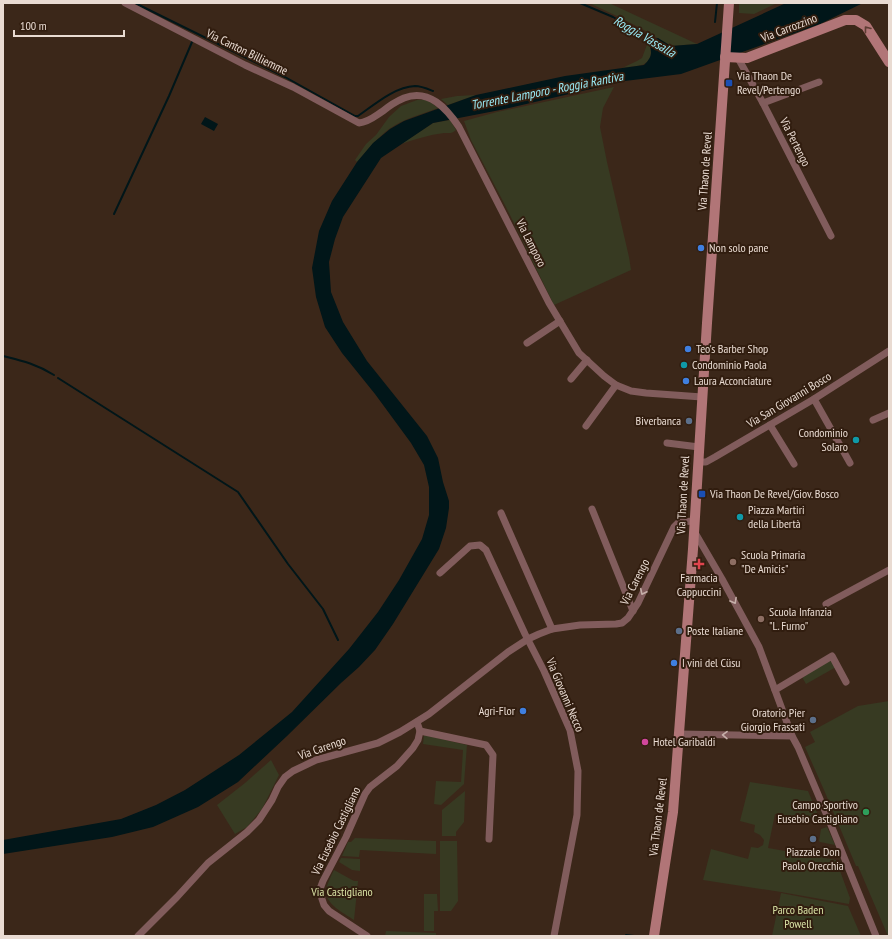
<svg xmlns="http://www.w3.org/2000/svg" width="892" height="939" viewBox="0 0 892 939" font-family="'PT Sans Narrow',sans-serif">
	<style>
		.green { fill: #373a22 }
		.water { fill: #011619 }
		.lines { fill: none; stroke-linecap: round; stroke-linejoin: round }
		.stream { stroke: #011619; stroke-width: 2 }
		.street { stroke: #815c5c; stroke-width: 7 }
		.secondary { stroke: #b17577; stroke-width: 10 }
		.oneway { stroke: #5e3c33 }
		.oneway2 { stroke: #c5afa9 }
		.transit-dot { fill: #1a4fb4; stroke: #311d0f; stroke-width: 1.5 }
		.shop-dot { fill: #3f7fe0; stroke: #311d0f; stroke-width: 1.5 }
		.culture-dot { fill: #0f9aa8; stroke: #311d0f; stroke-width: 1.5 }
		.service-dot { fill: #5c6f8a; stroke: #311d0f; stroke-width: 1.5 }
		.education-dot { fill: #8d6e63; stroke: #311d0f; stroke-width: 1.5 }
		.health-dot { fill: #e0444e; stroke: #311d0f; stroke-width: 1.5 }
		.hotel-dot { fill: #d1479c; stroke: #311d0f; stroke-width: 1.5 }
		.leisure-dot { fill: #2e9e5b; stroke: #311d0f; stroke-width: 1.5 }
		.labels { text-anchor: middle; stroke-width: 4; stroke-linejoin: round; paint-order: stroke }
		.street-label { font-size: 12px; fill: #e9dbd2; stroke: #311d0f }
		.poi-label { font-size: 12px; fill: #e9dbd2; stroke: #311d0f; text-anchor: start }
		.park-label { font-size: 12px; fill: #d9e2a5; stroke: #311d0f }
		.water-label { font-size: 13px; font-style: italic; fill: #99eaf5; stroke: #311d0f }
	</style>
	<rect width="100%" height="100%" fill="#3b2719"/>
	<g class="green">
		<polygon points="589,3 609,3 697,44 671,46 644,30 619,17"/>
		<polygon points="739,3 777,3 754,14 739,13"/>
		<path d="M 648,42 C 652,49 653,60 644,64 C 641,66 627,67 622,68 L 637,61 L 642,58 Z"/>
		<polygon points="614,87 603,108 600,127 607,162 629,257 631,270 554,305 506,207 471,140 464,121 497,112"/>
		<polygon points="476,95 448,105 441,99 457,96"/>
		<path d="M 417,100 L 428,100 L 438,108 C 422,114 403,119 389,129 C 377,138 367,151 357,162 L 355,160 L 366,144 L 376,135 L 389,117 L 401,106 Z"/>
		<path d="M 450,120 L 456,130 C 452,134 449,133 444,133 C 429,135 415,139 401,144 L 433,123 Z"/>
		<polygon points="829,659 836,667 806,684 801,675"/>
		<polygon points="889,701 889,936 888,936 858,866 856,866 824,790 805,747 815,742 810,732 858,706"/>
		<polygon points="424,735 467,745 464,784 441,805 434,804 436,781 461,782 463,750 423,744"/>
		<polygon points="271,760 279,775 262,809 247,827 235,834 217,805 245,783"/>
		<polygon points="750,782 808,791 821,822 811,822 775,814 768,848 836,860 850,898 849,904 781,892 703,880 711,849 748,859 751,847 758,848 763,845 764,840 760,835 754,832 755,825 740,821"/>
		<polygon points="465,791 464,822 456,832 456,836 442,836 442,810"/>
		<polygon points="827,827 835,845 820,842 819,841 821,829"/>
		<polygon points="355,838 436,841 436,854 360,850 359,857 342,856 348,842 351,842"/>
		<polygon points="440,841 457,841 458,901 451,911 440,911"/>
		<polygon points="341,858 360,859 360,871 352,870 339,862"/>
		<path d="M 334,870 L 354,881 L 358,881 L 354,920 C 344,913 326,905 326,891 C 327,884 331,876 334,870 Z"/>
		<polygon points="781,893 848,906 861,936 772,936"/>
		<polygon points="424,894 437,894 438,911 434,911 434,931 424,931"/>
		<polygon points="386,931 436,933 436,936 385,936"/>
	</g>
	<g class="water">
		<path d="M 786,3 L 863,3 L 820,24 L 681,74 L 625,81 L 500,110 L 433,123 L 381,158 L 343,217 L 335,239 L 329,262 L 331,292 L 343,322 L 367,361 L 427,436 L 438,458 L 443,482 L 449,501 L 449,508 L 446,528 L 439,549 L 393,624 L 375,650 L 359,667 L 341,683 L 287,736 L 238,782 L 198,807 L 153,827 L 112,837 L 3,854 L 3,840 L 121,819 L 156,805 L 185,790 L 239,755 L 292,712 L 349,649 L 378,612 L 399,580 L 422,539 L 429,515 L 429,487 L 424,465 L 411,443 L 375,394 L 342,353 L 325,327 L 316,297 L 312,268 L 319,231 L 332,201 L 357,162 L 373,143 L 390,129 L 404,121 L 476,95 L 565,76 L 644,65 C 652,57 653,52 648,42 L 658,38 L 671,46 L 697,44 Z"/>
		<polygon points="205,117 218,124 214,131 201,124"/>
	</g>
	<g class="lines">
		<g class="stream">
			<path d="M 135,3 L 285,77 L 355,116 L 358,116 C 374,105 394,87 415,86 C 421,86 428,89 433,91"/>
			<polyline points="580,3 613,17 655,41"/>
			<polyline points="715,22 717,3"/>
			<polyline points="114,214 169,96 192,42"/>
			<path d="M 3,356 C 23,361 36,364 54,375"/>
			<polyline points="58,378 238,492 288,564 323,609 338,640"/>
			<polyline points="626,935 634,936"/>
		</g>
		<g class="street">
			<path d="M 125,3 L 245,65 L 293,87 L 359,123 C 369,122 375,116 383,111 C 389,106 397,101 404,98 C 429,88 447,109 459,127 L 549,303 L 579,353 L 604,376 L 616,385 L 631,391 L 646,393 L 702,397"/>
			<polyline points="738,58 763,103 831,236"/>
			<polyline points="763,103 819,82"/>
			<polyline points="527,343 560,321"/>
			<polyline points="571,379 587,360"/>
			<polyline points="814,399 850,463"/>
			<polyline points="873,420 889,413"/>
			<polyline points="770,425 794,464"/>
			<polyline points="586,426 616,385"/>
			<polyline points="667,443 699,447"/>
			<polyline points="698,462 706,462 715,457 814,399 889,351"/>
			<polyline points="592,509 633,611"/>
			<polyline points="501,513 552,629"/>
			<polyline points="694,531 722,579 759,647 792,736 798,747 831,825 876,936"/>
			<polyline points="440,573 470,546 480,545 486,550 525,634 544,671 570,730 578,771 577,815 554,936"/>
			<polyline points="826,604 889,570"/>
			<polyline points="775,690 832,656 846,682"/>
			<polyline points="420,731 486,745 493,755 489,839"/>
			<polyline points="679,734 792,736"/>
			<polyline points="138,936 177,897 208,863 247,832 259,820 272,800 278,787 285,777 293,771 316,760 378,743 400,732 429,714 508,652 528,639 539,634 552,629 580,625 616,624 622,623 628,618 638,603 674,527 679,522 694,521"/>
			<polyline points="367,936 329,911 324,905 322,899 320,889 323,881 346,837 365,794 370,787 397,766 413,748 418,740 420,731 417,722"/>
		</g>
		<g class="secondary">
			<polyline points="725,57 747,58 845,20 856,20 866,26 889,62"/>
			<polyline points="654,936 673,812 693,549 707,323 729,3"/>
		</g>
	</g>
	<defs><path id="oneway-chevron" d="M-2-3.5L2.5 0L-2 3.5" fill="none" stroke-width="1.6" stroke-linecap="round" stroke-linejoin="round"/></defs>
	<use class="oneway" href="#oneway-chevron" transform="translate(867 29) rotate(-128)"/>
	<g class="oneway2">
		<use href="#oneway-chevron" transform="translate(643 592) rotate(116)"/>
		<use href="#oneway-chevron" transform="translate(734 601) rotate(61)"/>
		<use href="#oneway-chevron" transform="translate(725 735) rotate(-179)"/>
	</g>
	<g class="transit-dot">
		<rect x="725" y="79" width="8" height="8" rx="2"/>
		<rect x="698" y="490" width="8" height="8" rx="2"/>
	</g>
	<g class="shop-dot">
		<circle cx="701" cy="248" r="4"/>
		<circle cx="688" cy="349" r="4"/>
		<circle cx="686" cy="381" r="4"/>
		<circle cx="674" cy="663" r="4"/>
		<circle cx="523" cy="711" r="4"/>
	</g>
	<g class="culture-dot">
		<circle cx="684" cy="365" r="4"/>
		<circle cx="856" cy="440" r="4"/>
		<circle cx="740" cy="517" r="4"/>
	</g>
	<g class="service-dot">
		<circle cx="689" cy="421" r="4"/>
		<circle cx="679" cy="631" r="4"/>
		<circle cx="813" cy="720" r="4"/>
		<circle cx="813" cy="839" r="4"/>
	</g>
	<g class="education-dot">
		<circle cx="733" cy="562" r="4"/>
		<circle cx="761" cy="619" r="4"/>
	</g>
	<path class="health-dot" d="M697 558h4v4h4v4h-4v4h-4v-4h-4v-4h4z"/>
	<circle class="hotel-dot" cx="645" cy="742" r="4"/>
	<circle class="leisure-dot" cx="866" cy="812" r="4"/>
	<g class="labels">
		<g class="street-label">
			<text transform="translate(789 28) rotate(-21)" y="4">Via Carrozzino</text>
			<text transform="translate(247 52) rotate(26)" y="4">Via Canton Billiemme</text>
			<text transform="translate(795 142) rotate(63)" y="4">Via Pertengo</text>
			<text transform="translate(705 171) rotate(-86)" y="4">Via Thaon de Revel</text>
			<text transform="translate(531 243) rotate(63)" y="4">Via Lamporo</text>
			<text transform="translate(789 400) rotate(-31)" y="4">Via San Giovanni Bosco</text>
			<text transform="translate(683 495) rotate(-87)" y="4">Via Thaon de Revel</text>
			<text transform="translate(635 582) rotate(-63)" y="4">Via Carengo</text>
			<text transform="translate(565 695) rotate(67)" y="4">Via Giovanni Necco</text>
			<text transform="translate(322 748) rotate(-19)" y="4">Via Carengo</text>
			<text transform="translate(658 817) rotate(-83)" y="4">Via Thaon de Revel</text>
			<text transform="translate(336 831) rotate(-64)" y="4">Via Eusebio Castigliano</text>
		</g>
		<g class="poi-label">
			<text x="737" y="80">Via Thaon De<tspan x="737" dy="14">Revel/Pertengo</tspan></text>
			<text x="709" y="252">Non solo pane</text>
			<text x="696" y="353">Teo's Barber Shop</text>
			<text x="692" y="369">Condominio Paola</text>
			<text x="694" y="385">Laura Acconciature</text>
			<text x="681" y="425" text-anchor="end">Biverbanca</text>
			<text x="848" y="437" text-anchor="end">Condominio<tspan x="848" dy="14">Solaro</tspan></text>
			<text x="710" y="498">Via Thaon De Revel/Giov. Bosco</text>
			<text x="748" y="514">Piazza Martiri<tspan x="748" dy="14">della Libertà</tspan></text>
			<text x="741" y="559">Scuola Primaria<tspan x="741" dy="14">"De Amicis"</tspan></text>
			<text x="699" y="582" text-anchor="middle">Farmacia<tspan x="699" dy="14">Cappuccini</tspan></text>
			<text x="769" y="616">Scuola Infanzia<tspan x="769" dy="14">"L. Furno"</tspan></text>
			<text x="687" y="635">Poste Italiane</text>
			<text x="682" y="667">I vini del Cüsu</text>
			<text x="515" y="715" text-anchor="end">Agri-Flor</text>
			<text x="805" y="717" text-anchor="end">Oratorio Pier<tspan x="805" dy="14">Giorgio Frassati</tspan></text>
			<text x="653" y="746">Hotel Garibaldi</text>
			<text x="858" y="809" text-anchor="end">Campo Sportivo<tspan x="858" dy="14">Eusebio Castigliano</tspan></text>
			<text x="813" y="856" text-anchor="middle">Piazzale Don<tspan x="813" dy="14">Paolo Orecchia</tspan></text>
		</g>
		<g class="park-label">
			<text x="342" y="896">Via Castigliano</text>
			<text x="798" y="914">Parco Baden<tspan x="798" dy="14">Powell</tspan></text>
		</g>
		<g class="water-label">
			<text transform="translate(645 36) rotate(30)" y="5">Roggia Vassalla</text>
			<text transform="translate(547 90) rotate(-11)" y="5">Torrente Lamporo - Roggia Rantiva</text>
		</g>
	</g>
	<rect width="892" height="939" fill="none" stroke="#e9dbd2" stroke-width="8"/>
	<path d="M14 30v6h110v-6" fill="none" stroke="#e9dbd2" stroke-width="2"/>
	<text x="20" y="30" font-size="12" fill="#e9dbd2" stroke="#311d0f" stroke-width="3" paint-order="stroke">100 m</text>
</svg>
